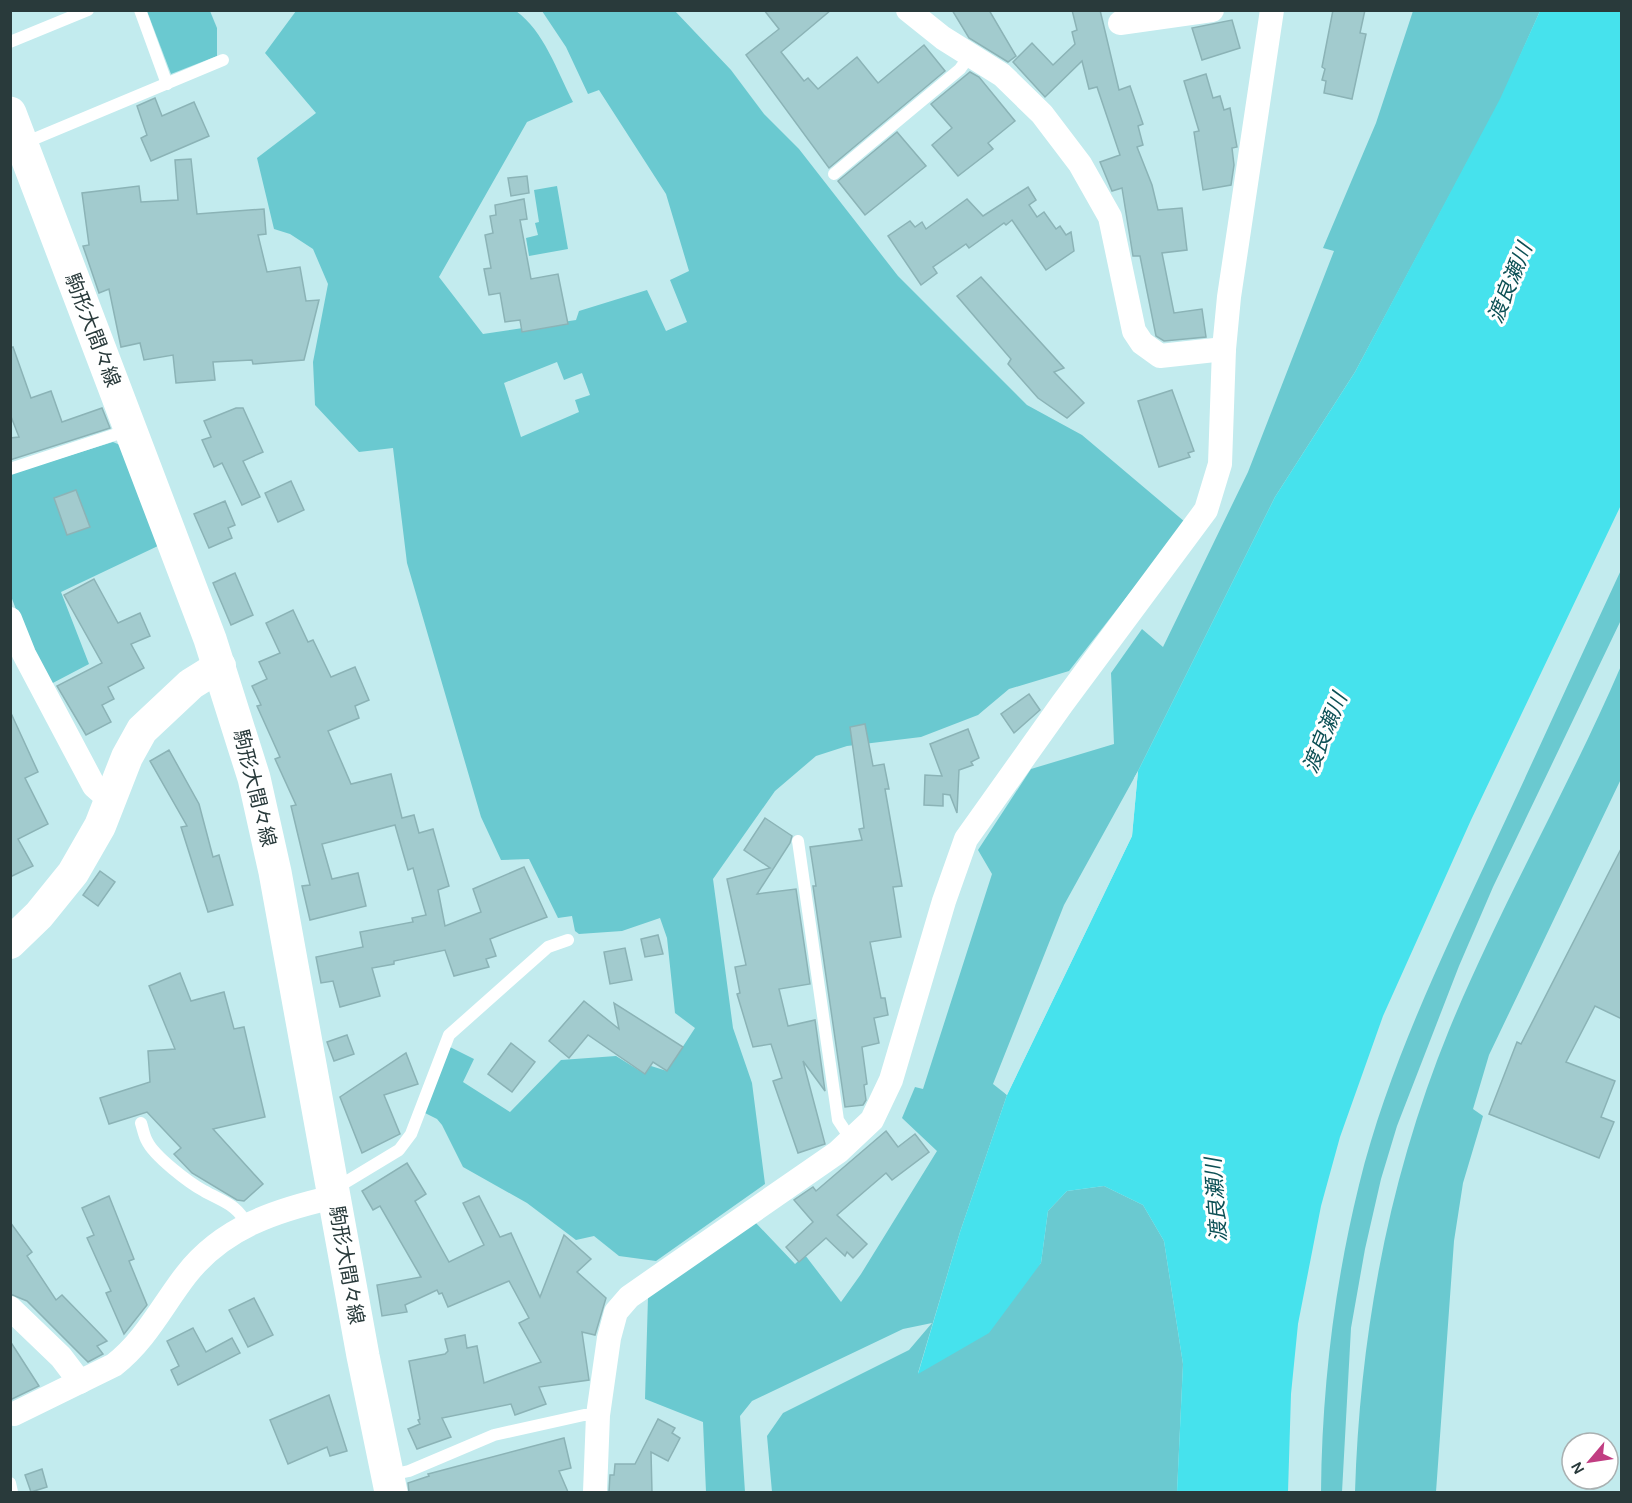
<svg xmlns="http://www.w3.org/2000/svg" width="1632" height="1503" viewBox="0 0 1632 1503" font-family="Karla,'Noto Sans JP',sans-serif">
	<style>
		.green { fill: #6ac9d0; fill-rule: evenodd }
		.water { fill: #46e2ed }
		.pier { fill: #c2ebee }
		.building { fill: #a2cbce; stroke: #8bb3b6; stroke-width: 1.5 }
		.lines { fill: none; stroke-linecap: round; stroke-linejoin: round }
		.service { stroke: #fff; stroke-width: 12 }
		.minor { stroke: #fff; stroke-width: 24 }
		.tertiary { stroke: #fff; stroke-width: 32 }
		.secondary { stroke: #fff; stroke-width: 33 }
		.labels { text-anchor: middle; stroke-width: 6; stroke-linejoin: round; paint-order: stroke }
		.street-label { font-size: 20px; fill: #293a3b; stroke: #fff }
		.water-label { font-size: 21px; font-style: italic; fill: #0c5055; stroke: #fff }
	</style>
	<rect width="100%" height="100%" fill="#c2ebee"/>
	<g class="green">
		<polygon points="147,11 210,11 217,28 217,56 171,74"/>
		<path d="M 296,11 L 516,11 C 544,31 557,71 573,102 L 527,122 L 439,277 L 483,334 L 576,320 L 579,311 L 647,290 L 666,331 L 687,322 L 670,280 L 689,271 L 666,194 L 599,90 L 588,94 L 566,47 L 542,11 L 675,11 L 731,70 L 764,114 L 799,149 L 898,276 L 1027,405 L 1082,435 L 1185,522 L 1069,671 L 1009,689 L 978,715 L 921,737 L 847,746 L 816,756 L 775,791 L 713,879 L 733,1028 L 752,1083 L 765,1184 L 656,1261 L 619,1256 L 594,1236 L 576,1240 L 527,1203 L 463,1167 L 442,1125 L 437,1119 L 423,1112 L 450,1047 L 474,1059 L 463,1082 L 510,1112 L 561,1060 L 616,1056 L 645,1074 L 651,1066 L 667,1071 L 695,1028 L 675,1013 L 667,938 L 660,918 L 622,931 L 579,934 L 575,931 L 572,916 L 558,918 L 529,859 L 501,860 L 481,817 L 407,563 L 393,448 L 359,452 L 315,405 L 313,362 L 328,284 L 313,249 L 290,234 L 274,229 L 257,158 L 316,113 L 265,53 ZM 557,362 L 564,380 L 582,373 L 590,395 L 575,400 L 579,412 L 521,437 L 504,383 Z"/>
		<polygon points="1413,11 1540,11 1501,99 1355,372 1275,497 1138,771 1064,905 993,1084 1007,1095 960,1232 918,1373 1041,1263 1048,1211 1067,1191 1104,1186 1143,1205 1164,1241 1183,1364 1177,1492 772,1492 767,1436 783,1413 909,1350 932,1323 903,1329 752,1401 740,1416 745,1492 706,1492 703,1422 645,1399 648,1297 755,1222 795,1264 805,1255 841,1302 861,1274 937,1151 902,1118 915,1087 923,1089 992,874 978,850 1031,769 1114,744 1111,673 1142,629 1163,647 1248,472 1334,251 1323,248 1376,123"/>
		<polygon points="557,186 568,249 529,256 526,238 538,235 535,223 539,222 534,190"/>
		<polygon points="113,442 120,445 160,545 61,592 89,664 49,685 31,650 11,596 10,474"/>
		<path d="M 1621,570 L 1621,620 L 1493,887 L 1459,966 L 1397,1126 L 1381,1179 L 1365,1249 L 1351,1328 L 1342,1492 L 1321,1492 C 1322,1388 1334,1287 1359,1185 C 1388,1067 1442,957 1493,847 C 1536,755 1578,662 1621,570 Z"/>
		<path d="M 1621,666 L 1621,779 L 1489,1055 L 1473,1109 L 1483,1116 L 1463,1183 L 1454,1241 L 1436,1492 L 1355,1492 C 1360,1333 1389,1177 1449,1030 C 1500,906 1568,789 1621,666 Z"/>
	</g>
	<polygon class="water" points="1540,11 1621,11 1621,505 1471,820 1383,1016 1340,1137 1321,1206 1298,1324 1291,1394 1288,1492 1177,1492 1183,1364 1164,1241 1143,1205 1104,1186 1067,1191 1048,1211 1041,1263 989,1333 918,1374 960,1232 1007,1095 1132,836 1138,771 1275,497 1355,372 1500,99"/>
	<polygon class="pier" points="1138,771 1132,836 1007,1095 1005,1093 1129,835 1134,778"/>
	<g class="building">
		<polygon points="764,10 831,10 781,52 804,81 808,78 818,89 857,57 878,83 924,45 945,71 829,168 746,55 779,29"/>
		<polygon points="952,10 989,10 1016,56 1008,62 969,38"/>
		<polygon points="1072,10 1100,10 1119,90 1130,86 1143,124 1138,126 1143,145 1137,147 1152,185 1158,210 1182,208 1187,250 1162,253 1174,313 1202,309 1206,337 1164,341 1156,336 1140,256 1133,256 1122,188 1112,191 1100,162 1120,155 1097,87 1089,89 1082,61 1045,97 1013,62 1032,43 1053,65 1075,44 1072,32 1077,30"/>
		<polygon points="1333,10 1365,10 1360,33 1366,34 1352,99 1324,93 1326,81 1322,80 1325,69 1322,67"/>
		<polygon points="1232,20 1240,48 1202,60 1192,28"/>
		<polygon points="970,72 979,77 1015,121 988,143 993,149 958,176 932,145 952,128 931,104"/>
		<polygon points="1206,74 1213,98 1220,96 1224,110 1230,108 1237,147 1232,148 1234,165 1231,185 1203,190 1194,132 1199,131 1184,81"/>
		<polygon points="155,98 162,116 194,102 209,136 151,161 141,138 147,135 137,106"/>
		<polygon points="897,132 926,166 865,215 838,181"/>
		<polygon points="191,159 197,214 264,209 266,234 258,235 267,272 300,267 306,301 319,300 304,360 253,364 252,360 213,362 215,380 176,383 173,355 144,360 140,343 121,347 109,289 99,293 83,246 89,245 82,193 139,186 141,202 178,200 175,160"/>
		<polygon points="527,176 529,193 511,196 508,178"/>
		<polygon points="1028,187 1036,200 1029,205 1037,217 1044,212 1056,229 1060,226 1066,235 1071,232 1074,251 1046,270 1012,220 1006,225 1004,223 969,248 966,244 933,267 937,273 921,285 888,236 910,221 915,227 922,222 926,229 967,199 983,216"/>
		<polygon points="524,199 527,219 520,220 531,279 558,274 568,324 522,332 520,320 505,322 500,293 489,295 484,269 491,268 485,235 493,233 490,216 496,215 495,205"/>
		<polygon points="981,277 1064,368 1054,372 1084,403 1067,418 1038,398 1008,364 1011,359 957,296"/>
		<polygon points="13,347 31,398 51,391 62,422 102,408 110,428 10,460 10,438 19,437 10,414 10,348"/>
		<polygon points="1172,390 1194,451 1188,453 1190,457 1159,467 1138,401"/>
		<polygon points="236,408 243,408 263,452 243,461 260,497 242,505 222,463 214,467 202,440 211,437 204,421"/>
		<polygon points="291,481 304,510 278,522 265,493"/>
		<polygon points="76,490 90,527 67,535 54,498"/>
		<polygon points="225,501 235,525 228,528 232,538 209,548 194,514"/>
		<polygon points="235,573 253,615 231,625 213,583"/>
		<polygon points="94,579 118,623 140,613 150,636 131,644 144,668 108,687 114,699 102,705 111,722 86,735 57,686 102,663 64,595"/>
		<polygon points="293,610 308,642 313,640 331,677 355,667 369,700 355,706 359,718 328,731 351,784 391,774 402,818 414,815 419,833 433,829 449,886 438,890 445,926 481,912 473,889 524,867 547,917 490,939 496,956 486,959 489,967 454,976 445,950 394,961 394,964 372,968 380,996 340,1007 333,981 321,983 316,957 363,947 360,932 413,922 412,918 426,915 413,868 408,870 395,825 322,844 332,879 358,873 366,906 310,920 302,886 310,885 291,806 296,805 275,759 280,757 257,706 261,705 252,686 267,679 259,662 280,653 266,623"/>
		<polygon points="1029,694 1040,710 1014,733 1001,714"/>
		<polygon points="10,711 38,772 25,778 48,824 18,839 33,866 10,877"/>
		<polygon points="865,724 873,766 884,764 889,789 885,789 902,886 893,887 901,937 870,942 881,998 885,998 888,1015 874,1018 879,1043 862,1047 867,1084 864,1085 866,1100 863,1105 845,1107 813,886 816,886 810,847 862,840 859,829 864,828 850,727"/>
		<polygon points="968,729 979,758 971,762 973,765 959,770 957,813 950,795 943,794 943,806 924,805 925,775 942,776 930,744"/>
		<polygon points="169,750 199,804 213,857 219,855 233,905 208,912 181,827 187,826 150,761"/>
		<polygon points="765,818 792,836 790,843 757,894 796,889 810,984 779,989 788,1026 815,1020 825,1091 803,1061 825,1144 798,1153 773,1081 782,1078 771,1044 753,1047 737,994 740,993 735,967 746,965 727,879 770,868 744,850"/>
		<polygon points="1622,847 1622,1019 1595,1006 1566,1062 1615,1081 1601,1117 1614,1122 1599,1158 1489,1114 1517,1042 1521,1044"/>
		<polygon points="100,871 115,882 98,906 83,895"/>
		<polygon points="658,935 663,954 645,957 641,939"/>
		<polygon points="625,948 632,980 610,984 604,952"/>
		<polygon points="180,973 191,1001 224,992 234,1029 244,1027 265,1117 213,1129 263,1184 244,1201 237,1200 192,1173 174,1154 181,1148 147,1112 109,1124 100,1098 150,1082 148,1051 175,1049 149,986"/>
		<polygon points="584,1001 619,1029 614,1003 683,1047 667,1071 653,1062 645,1074 588,1035 569,1058 549,1041"/>
		<polygon points="347,1035 354,1054 334,1061 327,1042"/>
		<polygon points="511,1043 535,1062 512,1092 488,1074"/>
		<polygon points="406,1053 418,1084 384,1095 400,1134 362,1153 340,1097"/>
		<polygon points="886,1131 898,1147 915,1134 929,1152 892,1180 886,1173 837,1215 867,1244 853,1258 847,1252 845,1256 826,1238 799,1262 786,1247 813,1222 794,1200 813,1187 816,1191"/>
		<polygon points="407,1163 426,1194 415,1201 449,1262 484,1245 463,1203 479,1196 500,1237 511,1233 540,1297 564,1235 591,1259 577,1272 606,1298 595,1335 582,1332 589,1380 539,1387 546,1404 515,1415 511,1404 442,1418 451,1437 417,1449 408,1429 420,1424 418,1420 420,1419 409,1361 445,1354 448,1351 445,1339 465,1335 467,1348 477,1346 484,1383 541,1362 519,1323 529,1318 509,1281 448,1307 442,1293 439,1294 437,1290 405,1305 407,1312 382,1316 377,1285 421,1277 380,1206 373,1210 362,1191"/>
		<polygon points="109,1196 134,1259 129,1261 147,1305 124,1334 106,1293 111,1291 87,1238 94,1235 82,1208"/>
		<polygon points="10,1222 32,1252 27,1256 56,1300 62,1295 107,1341 97,1346 103,1354 88,1362 27,1301 10,1294"/>
		<polygon points="254,1298 273,1335 248,1347 229,1310"/>
		<polygon points="193,1328 206,1352 232,1338 240,1353 178,1385 171,1370 179,1366 167,1341"/>
		<polygon points="10,1341 39,1386 10,1400"/>
		<polygon points="329,1395 347,1451 330,1456 327,1447 288,1464 270,1420"/>
		<polygon points="658,1419 675,1428 672,1433 680,1438 668,1461 651,1452 652,1492 609,1492 610,1475 614,1475 615,1464 635,1464"/>
		<polygon points="564,1438 571,1468 559,1471 568,1492 409,1492 408,1483 429,1476 428,1474"/>
		<polygon points="42,1469 47,1487 31,1492 25,1475"/>
	</g>
	<g class="lines">
		<g class="service">
			<polyline points="140,10 167,84"/>
			<polyline points="10,42 88,10"/>
			<polyline points="22,144 223,60"/>
			<polyline points="834,174 960,69 970,55"/>
			<polyline points="10,469 129,430"/>
			<polyline points="798,841 838,1120 852,1141"/>
			<path d="M 141,1123 C 143,1129 144,1136 147,1141 C 154,1156 189,1183 204,1191 C 223,1202 237,1204 247,1225"/>
			<polyline points="334,1185 346,1182 399,1150 411,1134 449,1035 548,947 568,940"/>
			<polyline points="390,1475 409,1471 494,1435 584,1415 598,1415"/>
			<polyline points="10,1483 12,1492"/>
		</g>
		<g class="minor">
			<polyline points="908,10 943,38 1002,75 1042,114 1080,164 1110,217 1134,331 1142,343 1160,356 1224,349"/>
			<polyline points="1120,23 1212,10"/>
			<polyline points="10,619 24,654 94,786 111,801"/>
			<polyline points="10,1308 61,1357 80,1382"/>
			<path d="M 14,1414 L 114,1365 C 146,1340 162,1306 186,1275 C 223,1227 277,1210 334,1197"/>
			<polyline points="595,1492 598,1415 609,1338 616,1312 629,1297 838,1152 872,1120 891,1080 944,901 966,839 1062,704 1206,510 1220,464 1224,349 1229,297 1272,10"/>
		</g>
		<polyline class="tertiary" points="10,943 39,915 73,873 100,826 127,757 142,730 191,684 220,666"/>
		<polyline class="secondary" points="10,113 210,639 254,778 275,872 363,1356 391,1492"/>
	</g>
	<g class="labels">
		<g class="street-label">
			<text transform="translate(93 330) rotate(69)" y="7">駒形大間々線</text>
			<text transform="translate(255 788) rotate(76)" y="7">駒形大間々線</text>
			<text transform="translate(347 1265) rotate(80)" y="7">駒形大間々線</text>
		</g>
		<g class="water-label">
			<text transform="translate(1510 283) rotate(-68)" y="7">渡良瀬川</text>
			<text transform="translate(1325 733) rotate(-68)" y="7">渡良瀬川</text>
			<text transform="translate(1216 1200) rotate(-94)" y="7">渡良瀬川</text>
		</g>
	</g>
	<rect width="1632" height="1503" fill="none" stroke="#293a3b" stroke-width="24"/>
	<g transform="translate(1590 1461) rotate(241)"><circle r="28" fill="#ffffff" stroke="#a9b0b1" stroke-width="1.5"/>
	<path d="M0-4.5L10 22L0 15L-10 22Z" fill="#c13d82"/>
	<text y="-9" font-size="16" font-weight="bold" text-anchor="middle" fill="#293a3b">N</text>
	</g>
</svg>
